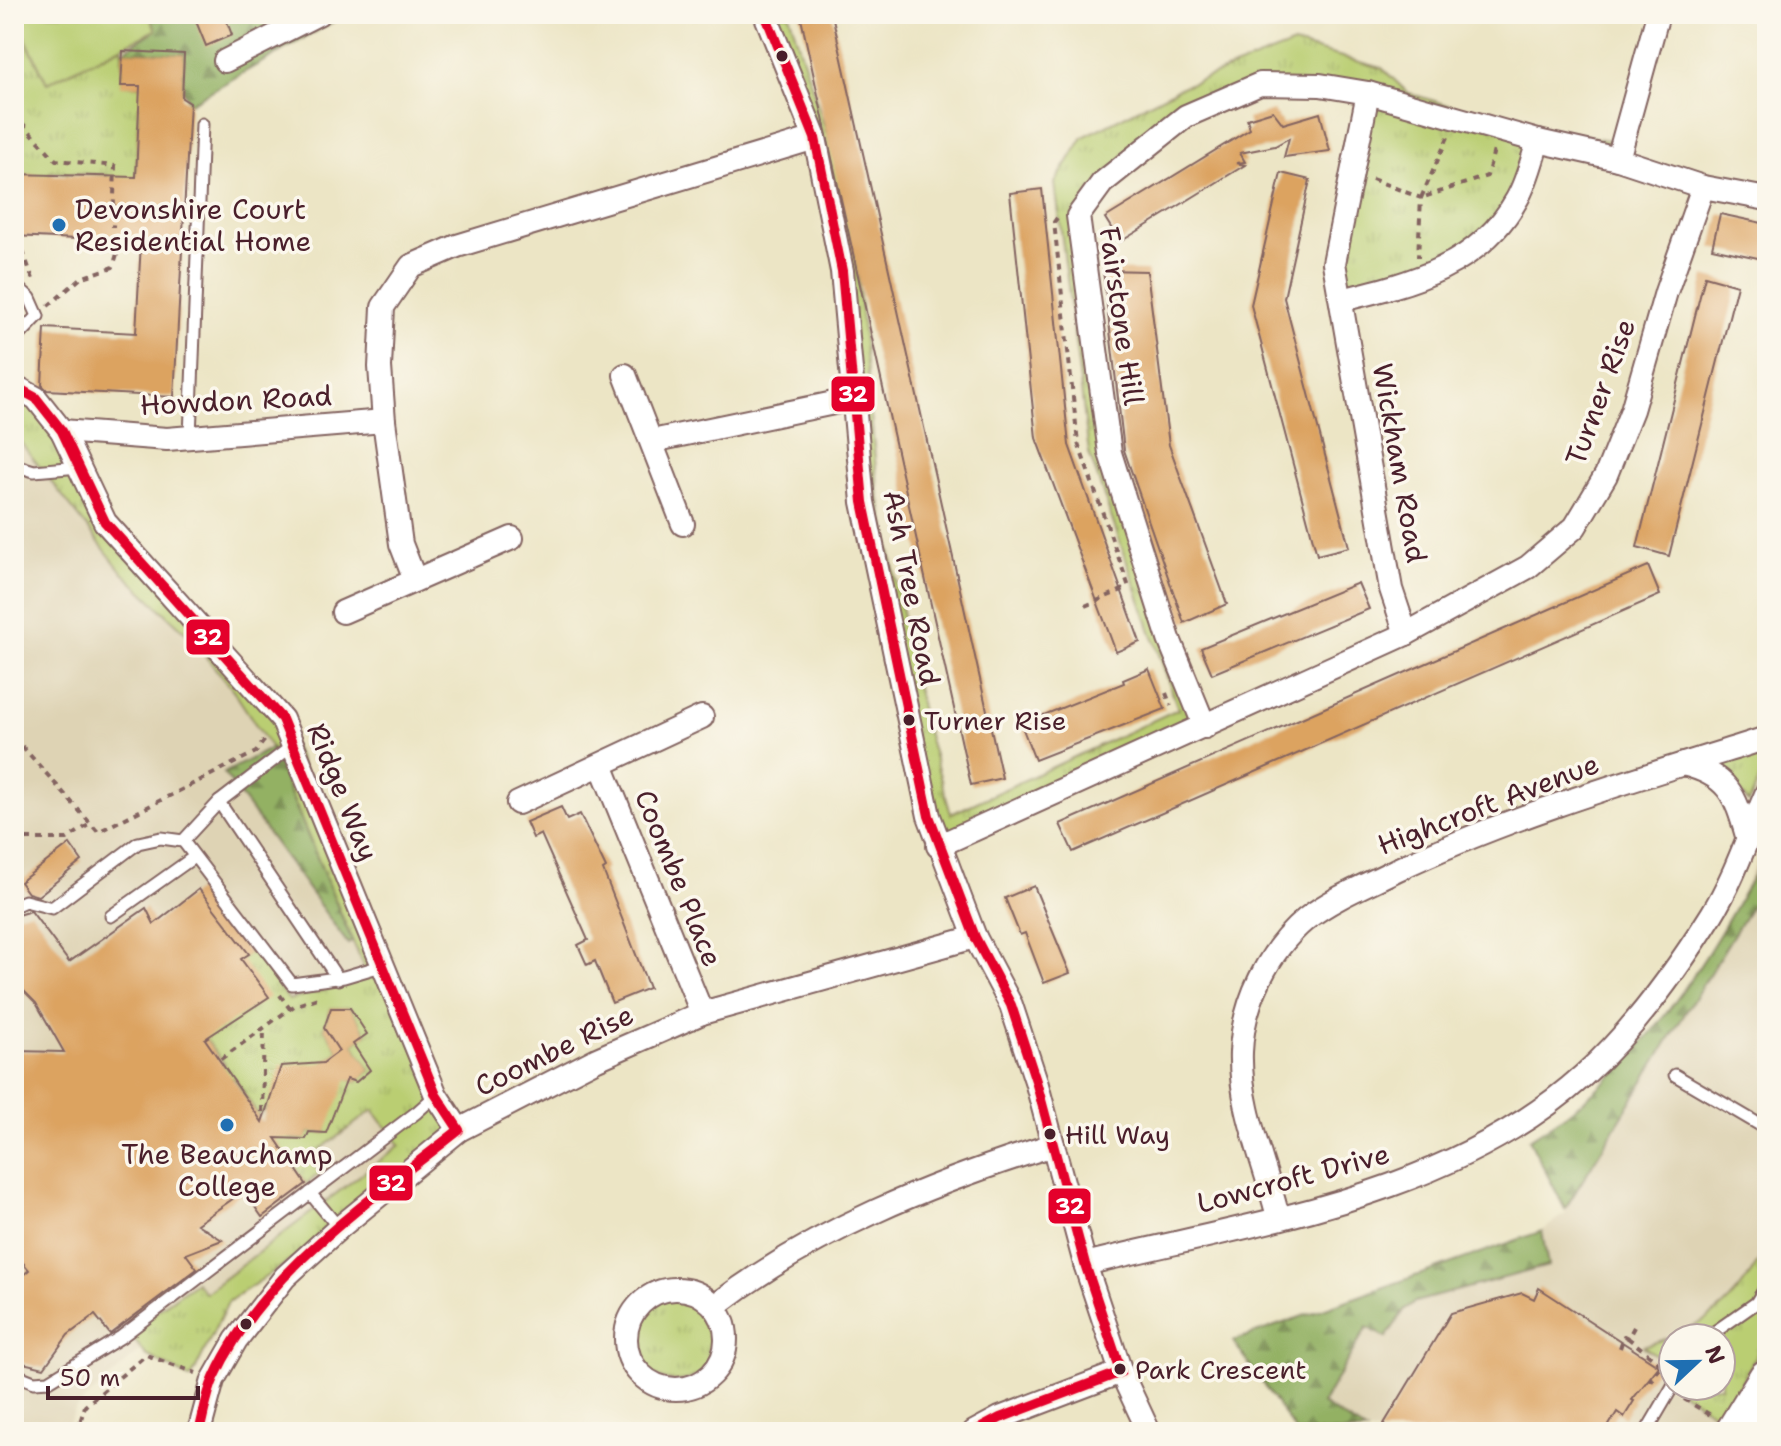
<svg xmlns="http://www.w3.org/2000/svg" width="1781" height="1446" viewBox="0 0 1781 1446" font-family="'Shantell Sans',sans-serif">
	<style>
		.built { fill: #ded3b4; fill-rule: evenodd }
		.grass { fill: url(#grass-tufts); stroke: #82764e; stroke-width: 2 }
		.forest { fill: url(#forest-firs); stroke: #6e6848; stroke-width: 2 }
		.pitch { fill: #bace72; stroke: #82764e; stroke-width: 2 }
		.building { fill: #dca360 }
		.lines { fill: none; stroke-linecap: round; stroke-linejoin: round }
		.service-casing { stroke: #836461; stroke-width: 15 }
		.minor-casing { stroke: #836461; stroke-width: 26 }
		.trunk-casing { stroke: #836461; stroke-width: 40 }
		.path { stroke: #836461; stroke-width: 4; stroke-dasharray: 6 6; stroke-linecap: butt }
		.service { stroke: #fff; stroke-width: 11 }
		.minor { stroke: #fff; stroke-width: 22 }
		.trunk { stroke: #fff; stroke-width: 36 }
		.bus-1-casing { stroke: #fbf7ec; stroke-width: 16 }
		.bus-1 { stroke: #e4002b; stroke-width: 10 }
		.bus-dot { fill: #4a1f2b; stroke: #fbf7ec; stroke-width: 3 }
		.poi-dot { fill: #1f6fb2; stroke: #fbf7ec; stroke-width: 3 }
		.labels { text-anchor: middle; stroke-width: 7; stroke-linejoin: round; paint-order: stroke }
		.bus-label { font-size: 26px; fill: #4a1f2b; stroke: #fbf7ec; text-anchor: start }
		.poi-label { font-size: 28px; fill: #4a1f2b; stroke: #fbf7ec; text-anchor: start }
		.street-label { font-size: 28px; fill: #4a1f2b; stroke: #fbf7ec }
		.line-badge { stroke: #fbf7ec; stroke-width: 3 }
		.badge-label { font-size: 22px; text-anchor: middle; font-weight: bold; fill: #fff }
	</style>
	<defs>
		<pattern id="grass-tufts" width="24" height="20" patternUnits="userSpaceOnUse" patternTransform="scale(2)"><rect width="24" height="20" fill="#bace72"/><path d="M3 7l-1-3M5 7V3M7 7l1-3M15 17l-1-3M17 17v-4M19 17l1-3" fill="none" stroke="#a1b063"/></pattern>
		<pattern id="forest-firs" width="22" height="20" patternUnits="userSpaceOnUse" patternTransform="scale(2)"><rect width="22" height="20" fill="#93b164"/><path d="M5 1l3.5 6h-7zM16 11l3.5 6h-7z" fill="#7a8f53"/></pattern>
	</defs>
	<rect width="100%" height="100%" fill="#fbf7ec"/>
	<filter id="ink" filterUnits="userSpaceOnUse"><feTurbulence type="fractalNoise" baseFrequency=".0125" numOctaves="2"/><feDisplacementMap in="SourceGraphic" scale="16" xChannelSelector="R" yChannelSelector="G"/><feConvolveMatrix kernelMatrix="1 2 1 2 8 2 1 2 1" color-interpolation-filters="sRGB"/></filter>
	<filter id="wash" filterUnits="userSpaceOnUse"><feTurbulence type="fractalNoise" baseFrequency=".006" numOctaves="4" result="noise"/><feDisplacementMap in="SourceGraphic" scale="32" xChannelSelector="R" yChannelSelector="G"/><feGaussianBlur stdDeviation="1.8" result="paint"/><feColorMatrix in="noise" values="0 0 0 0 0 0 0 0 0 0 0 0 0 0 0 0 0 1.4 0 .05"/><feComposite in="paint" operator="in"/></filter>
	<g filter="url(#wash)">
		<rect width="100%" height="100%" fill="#ece5c5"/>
		<g class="built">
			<polygon points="14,434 125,574 188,635 233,690 271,748 427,1124 204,1294 76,1408 65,1432 14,1432"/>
			<path d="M 1767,837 L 1767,1333 L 1708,1432 L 1309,1432 L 1233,1341 L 1542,1231 L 1566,1213 L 1529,1139 L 1593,1096 L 1622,1068 L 1671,1007 L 1729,921 ZM 1673,1338 L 1721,1338 L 1721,1386 L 1673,1386 Z"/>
		</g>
		<g class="grass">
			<polygon points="765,14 789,14 833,154 857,268 878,490 923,718 951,814 1178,709 1089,453 1055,183 1083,137 1179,88 1294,44 1382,68 1408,93 1511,124 1622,142 1618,159 1538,141 1489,238 1341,300 1334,263 1368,93 1260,84 1186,116 1078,216 1110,453 1205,727 938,846 906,720 815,138"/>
			<polygon points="14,17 47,83 122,47 122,85 160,87 139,106 134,228 105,226 107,175 50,172 47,224 32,175 14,174"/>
			<polygon points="14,386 36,398 105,522 282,719 459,1130 339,1228 228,1302 191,1379 146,1355 128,1332 196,1282 205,1293 400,1145 373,1110 309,1158 320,1173 306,1184 274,1138 284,1130 291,1139 306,1139 309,1132 326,1133 337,1075 356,1082 370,1070 353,1044 367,1034 350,1008 331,1008 324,1028 339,1051 258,1115 234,1078 226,1084 216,1070 225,1064 205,1039 241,959 252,950 289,1000 362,979 377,969 366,973 271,748 233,690 188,635 123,573 14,434"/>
			<polygon points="1767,746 1767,763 1749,803 1713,763"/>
			<path d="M 1767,1246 L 1767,1337 L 1721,1418 L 1674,1386 L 1721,1386 L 1721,1338 L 1673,1338 L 1673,1386 L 1659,1376 L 1668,1363 L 1643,1346 C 1708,1327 1736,1305 1767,1246 Z"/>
			<circle cx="676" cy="1339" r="42"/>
		</g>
		<g class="forest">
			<polygon points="160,14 347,14 190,103 182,89 184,54 123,51 156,30 150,18"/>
			<polygon points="271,748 352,941 348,944 224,773"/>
			<path d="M 1767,850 L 1767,880 L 1565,1209 L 1529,1139 C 1642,1072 1706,963 1767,850 Z"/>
			<polygon points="1542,1231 1548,1266 1415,1302 1405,1309 1386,1338 1367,1327 1322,1404 1366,1432 1296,1432 1233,1341"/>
		</g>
		<polygon class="pitch" points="14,14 148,14 156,30 47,83"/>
		<g id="blocks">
			<g class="building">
				<polygon points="193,14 224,14 232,35 206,46"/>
				<polygon points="800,14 832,14 1002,778 971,785"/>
				<polygon points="123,51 184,54 182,98 190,103 174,397 47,390 42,385 45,328 136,333 141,242 14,236 14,174 136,177 140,86 121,86"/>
				<polygon points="1273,111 1283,124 1320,113 1330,151 1284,157 1289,138 1275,146 1240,153 1245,162 1236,163 1245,165 1120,242 1105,218 1250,129 1247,119"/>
				<polygon points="1281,173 1310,180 1284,298 1349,547 1317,555 1251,305"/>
				<polygon points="1042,189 1069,445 1140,642 1116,652 1036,438 1010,193"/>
				<polygon points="1720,214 1767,224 1767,260 1712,248"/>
				<polygon points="1103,270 1147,271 1169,445 1227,604 1184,623 1124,450"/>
				<polygon points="1705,276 1737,285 1669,556 1637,547"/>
				<polygon points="1648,566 1660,595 1073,852 1060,824"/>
				<polygon points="1358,583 1369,609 1212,674 1201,648"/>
				<polygon points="1149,669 1165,709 1035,760 1021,724 1124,683 1123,680"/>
				<polygon points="561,807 567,820 580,814 606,868 603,870 649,988 612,1003 595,961 587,965 578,945 588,940 541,834 533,838 526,822"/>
				<polygon points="70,844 82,861 38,896 28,893 20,882"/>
				<polygon points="1034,886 1070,973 1044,983 1025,933 1020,935 1005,898"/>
				<polygon points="199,889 249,954 241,959 269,997 205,1039 262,1122 281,1066 323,1063 339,1051 324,1028 331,1008 350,1008 367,1034 353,1044 370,1070 356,1082 347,1079 326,1133 309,1132 306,1139 275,1138 306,1184 262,1217 244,1191 197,1224 222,1240 186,1254 197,1269 110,1334 95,1315 68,1335 44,1368 14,1361 14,1283 29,1270 14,1252 14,1051 64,1052 36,1003 14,981 21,952 14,953 14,916 31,911 69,962 146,908 154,924"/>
				<polygon points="1539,1288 1659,1366 1632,1400 1634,1401 1624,1417 1617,1412 1605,1432 1379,1432 1451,1313 1522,1293 1534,1299"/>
			</g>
		</g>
	</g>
	<g filter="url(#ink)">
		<use href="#blocks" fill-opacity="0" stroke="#836461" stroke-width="2"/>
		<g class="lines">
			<defs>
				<g id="service">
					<polyline points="14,284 30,298 38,316 14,341"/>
					<polyline points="190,437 202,124"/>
					<polyline points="14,465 34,471 79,467"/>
					<polyline points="292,746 219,802 183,841 292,984 344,977 381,966"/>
					<polyline points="219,802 338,979"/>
					<polyline points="14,906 25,901 52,908 138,843 161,838 183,841"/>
					<polyline points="111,916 194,857"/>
					<polyline points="1675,1075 1767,1129"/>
					<polyline points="310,1193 339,1228"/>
					<polyline points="1706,1338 1756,1303 1767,1285"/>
					<polyline points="14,1374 34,1382 49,1381 121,1337 417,1112 436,1095"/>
					<polyline points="1646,1432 1673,1386"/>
				</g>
				<g id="minor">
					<polyline points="765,14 815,138 842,271 863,502 929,816 975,937 1011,1005 1036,1081 1085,1264 1121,1372 1149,1432"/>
					<polyline points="225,61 318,14"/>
					<polyline points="1368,93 1334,263 1391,589 1406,634"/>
					<polyline points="1618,159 1658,14"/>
					<path d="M 1341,300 C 1411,283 1479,267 1517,199 C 1527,182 1532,160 1538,141"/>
					<polyline points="625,375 683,524"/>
					<polyline points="14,386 36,398 62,431 105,522 282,719 436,1095 459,1130"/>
					<polyline points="62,431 167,439 384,421"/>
					<polyline points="652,441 853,399"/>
					<polyline points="415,580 401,544 384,421 380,367 383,307 411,266 457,246 815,138"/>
					<polyline points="343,612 512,538"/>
					<polyline points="1205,727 1169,639 1110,453 1078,216 1102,183 1186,116 1260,84 1320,85 1368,93 1538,141 1618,159 1703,187 1767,199"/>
					<path d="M 1683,764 C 1728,775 1735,794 1747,836"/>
					<polyline points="601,765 702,1013"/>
					<polyline points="518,803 702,717"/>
					<polyline points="938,846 1406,634 1528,567 1575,527 1606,475 1632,410 1666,292 1703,187"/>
					<path d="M 1278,1217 C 1265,1163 1239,1107 1241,1052 C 1243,1002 1268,951 1306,919 C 1333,898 1366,885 1396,870 C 1514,814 1642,777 1767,738"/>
					<path d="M 1085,1264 C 1256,1222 1449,1197 1584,1075 C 1634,1030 1677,970 1712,914 C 1735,877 1749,832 1767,792"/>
					<circle cx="676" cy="1339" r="50"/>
					<path d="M 715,1306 C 814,1230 934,1182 1053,1145"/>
					<polyline points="199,1432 213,1380 236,1340 285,1277 339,1228 459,1130 597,1059 702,1013 975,937"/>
					<polyline points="974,1432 1000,1418 1121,1372"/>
				</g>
				<polyline id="trunk" points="1734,1432 1767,1378"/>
			</defs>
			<use href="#service" class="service-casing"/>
			<use href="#minor" class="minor-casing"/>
			<use href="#trunk" class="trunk-casing"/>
			<g class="path">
				<polyline points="14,114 56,160 115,166 113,227"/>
				<polyline points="1448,137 1421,198 1487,176 1494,150"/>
				<polyline points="1372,179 1421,198 1418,257"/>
				<polyline points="1057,218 1054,222 1078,443 1130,590"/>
				<polyline points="14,245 21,246 34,282"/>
				<polyline points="48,306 81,278 113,267 121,241"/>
				<polyline points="1085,606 1129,587"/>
				<polyline points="1166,693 1171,706"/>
				<polyline points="14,737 98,832 256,752 266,738"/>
				<polyline points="14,839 67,839 90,824"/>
				<polyline points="280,995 290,1009"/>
				<polyline points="221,1059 294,1006 321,997"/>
				<polyline points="262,1112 264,1028"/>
				<polyline points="14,1254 15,1254"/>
				<polyline points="1634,1327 1628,1338 1662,1365 1652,1379"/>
				<polyline points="1620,1348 1624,1336 1628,1338"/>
				<polyline points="1649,1378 1659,1384"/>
				<polyline points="1684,1399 1714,1417"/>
				<polyline points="77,1432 85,1406 146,1355 196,1373"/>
			</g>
			<use href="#service" class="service"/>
			<use href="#minor" class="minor"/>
			<use href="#trunk" class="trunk"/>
			<defs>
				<g id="bus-1">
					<polyline points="765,14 815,138 842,271 863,502 929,816 975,937 1011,1005 1036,1081 1085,1264 1121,1372 1000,1418 974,1432"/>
					<path d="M 14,386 L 36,398 L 62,431 L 105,522 L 282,719 L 436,1095 L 459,1130 C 370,1201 262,1272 214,1378 C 206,1395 204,1414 199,1432"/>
				</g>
			</defs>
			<use href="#bus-1" class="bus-1-casing"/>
			<use href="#bus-1" class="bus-1"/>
		</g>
	</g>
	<g class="bus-dot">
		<circle cx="782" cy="56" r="7"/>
		<circle cx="909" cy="720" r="7"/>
		<circle cx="1050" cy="1134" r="7"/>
		<circle cx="246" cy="1324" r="7"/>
		<circle cx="1120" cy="1369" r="7"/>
	</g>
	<g class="poi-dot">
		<circle cx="59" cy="225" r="8"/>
		<circle cx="227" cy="1125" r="8"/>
	</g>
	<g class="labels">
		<g class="bus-label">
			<text x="924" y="730">Turner Rise</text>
			<text x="1065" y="1144">Hill Way</text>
			<text x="1135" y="1379">Park Crescent</text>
		</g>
		<g class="poi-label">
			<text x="75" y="219">Devonshire Court<tspan x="75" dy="32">Residential Home</tspan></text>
			<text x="227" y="1164" text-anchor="middle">The Beauchamp<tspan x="227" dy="32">College</tspan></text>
		</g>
		<g class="street-label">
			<text transform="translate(1122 316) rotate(82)" y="10">Fairstone Hill</text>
			<text transform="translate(1600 392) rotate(-70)" y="10">Turner Rise</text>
			<text transform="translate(236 400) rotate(-3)" y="10">Howdon Road</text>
			<text transform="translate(1400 463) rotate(80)" y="10">Wickham Road</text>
			<text transform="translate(912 588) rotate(79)" y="10">Ash Tree Road</text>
			<text transform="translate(343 792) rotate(68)" y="10">Ridge Way</text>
			<text transform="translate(1488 804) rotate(-21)" y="10">Highcroft Avenue</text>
			<text transform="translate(679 878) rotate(68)" y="10">Coombe Place</text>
			<text transform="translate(554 1050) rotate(-26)" y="10">Coombe Rise</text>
			<text transform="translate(1293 1178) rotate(-15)" y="10">Lowcroft Drive</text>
		</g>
	</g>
	<g class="line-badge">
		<rect x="830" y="375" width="46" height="38" rx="8" fill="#e4002b"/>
		<rect x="185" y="618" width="46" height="38" rx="8" fill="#e4002b"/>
		<rect x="368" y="1164" width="46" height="38" rx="8" fill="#e4002b"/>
		<rect x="1047" y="1187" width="45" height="38" rx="8" fill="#e4002b"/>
	</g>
	<g class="badge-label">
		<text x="853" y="402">32</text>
		<text x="208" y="645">32</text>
		<text x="391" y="1191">32</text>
		<text x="1070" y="1214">32</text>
	</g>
	<rect width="1781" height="1446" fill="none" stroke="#fbf7ec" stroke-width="48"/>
	<g transform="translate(1697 1362) rotate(68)"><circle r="38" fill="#fbf7ec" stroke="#b4a19f" stroke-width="2"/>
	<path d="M0-6L14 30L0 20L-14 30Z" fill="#1f6fb2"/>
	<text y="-12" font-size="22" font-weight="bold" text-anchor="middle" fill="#4a1f2b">N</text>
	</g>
	<path d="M48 1386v12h150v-12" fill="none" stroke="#4a1f2b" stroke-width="4"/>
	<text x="60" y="1386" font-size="24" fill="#4a1f2b" stroke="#fbf7ec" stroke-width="6" paint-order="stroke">50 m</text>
</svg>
